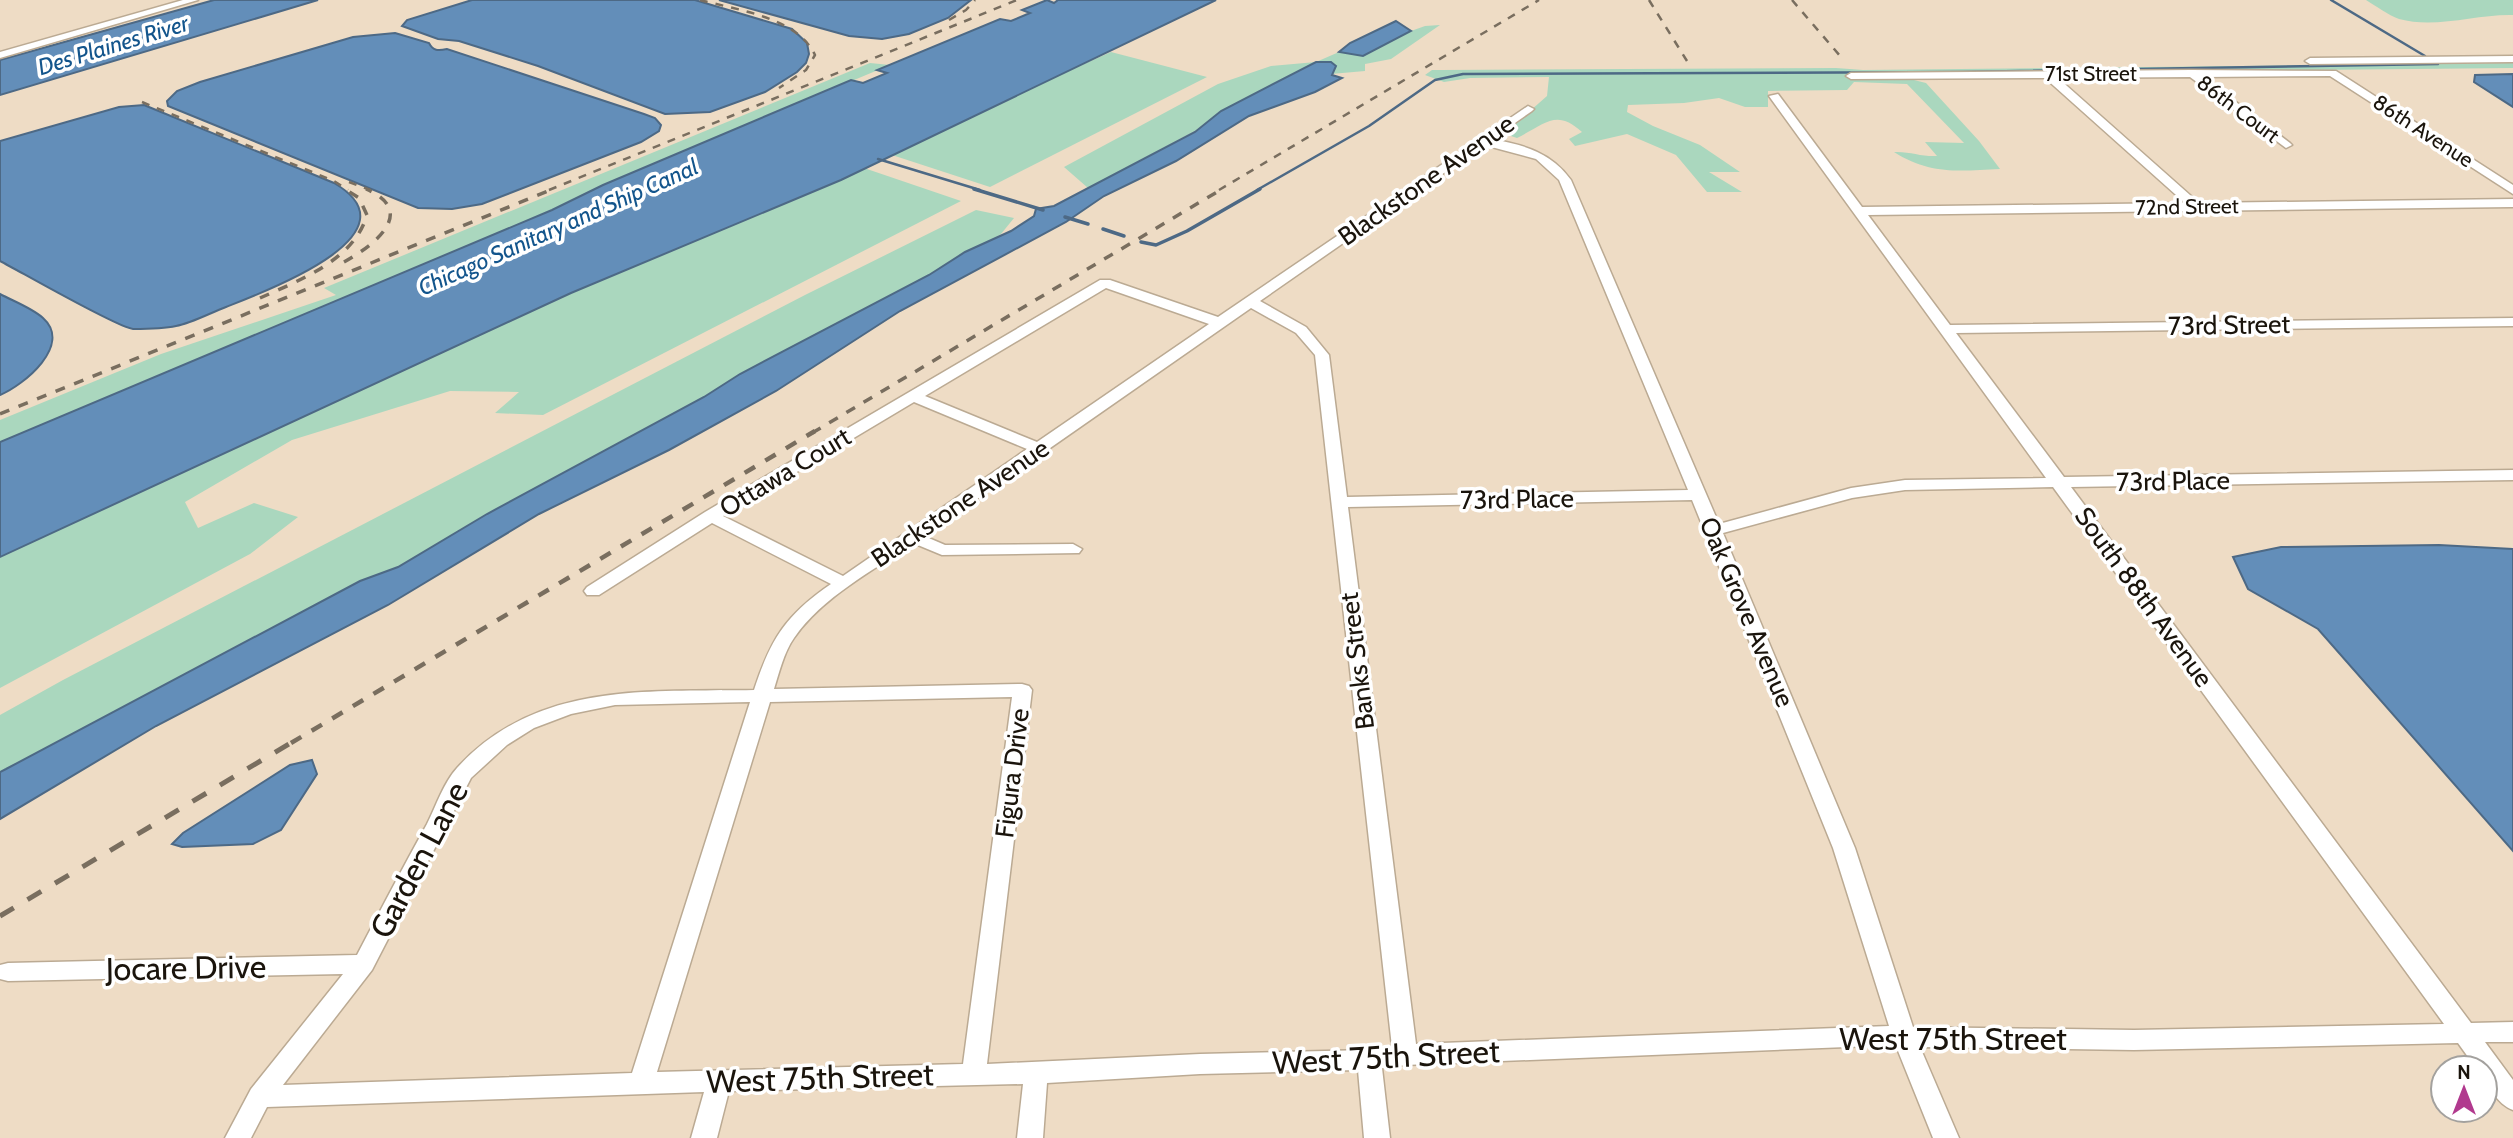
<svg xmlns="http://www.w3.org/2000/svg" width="2513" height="1138" viewBox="0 0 2513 1138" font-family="Cabin,sans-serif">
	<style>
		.green { fill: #aad7be }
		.water { fill: #638eb9; stroke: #4d6985; stroke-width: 2 }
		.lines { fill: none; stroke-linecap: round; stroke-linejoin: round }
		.stream-far1 { stroke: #4d6985; stroke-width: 2.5 }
		.stream { stroke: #4d6985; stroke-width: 3.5 }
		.street-casing { stroke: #bbaa93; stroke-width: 3 }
		.street { fill: #fff; fill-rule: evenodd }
		.rail-far3 { stroke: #796e5f; stroke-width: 2.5; stroke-dasharray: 8 8; stroke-linecap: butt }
		.rail-far2 { stroke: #796e5f; stroke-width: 3.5; stroke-dasharray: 10 10; stroke-linecap: butt }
		.rail-far1 { stroke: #796e5f; stroke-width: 4.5; stroke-dasharray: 12 12; stroke-linecap: butt }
		.rail { stroke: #796e5f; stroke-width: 5; stroke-dasharray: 16 16; stroke-linecap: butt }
		.labels { text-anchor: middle; stroke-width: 7; stroke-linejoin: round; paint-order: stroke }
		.far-street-label { font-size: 21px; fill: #1a140c; stroke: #fff }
		.far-water-label { font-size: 23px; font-style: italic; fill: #13558c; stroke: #fff }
		.street-label { font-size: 26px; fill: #1a140c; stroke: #fff }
		.near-street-label { font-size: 32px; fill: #1a140c; stroke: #fff }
	</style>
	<rect width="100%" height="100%" fill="#eedcc5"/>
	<g class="green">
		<path d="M 2366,0 L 2513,0 L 2513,15 C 2476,14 2436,29 2399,19 C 2388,15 2376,6 2366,0 Z"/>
		<polygon points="1440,25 1391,59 1365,64 1365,71 1331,74 1316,62 1221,111 1195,131 1088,188 1064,167 1218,84 1271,66 1316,62 1339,52 1363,56 1411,31 1425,26"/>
		<polygon points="1111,52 1207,77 990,187 892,155 1012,96"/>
		<polygon points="870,63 890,65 603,185 552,210 0,442 0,420 161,354 336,295 324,288"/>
		<path d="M 2513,63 L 2513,68 L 1906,74 L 1902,77 L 1926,83 L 1979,141 L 2000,169 C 1959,171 1930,175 1894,152 C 1909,151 1922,157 1937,156 L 1925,142 L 1964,143 L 1907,84 L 1854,82 L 1847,90 L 1768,91 L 1768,107 L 1745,107 L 1719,98 L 1684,103 L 1628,105 L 1627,112 L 1653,126 L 1700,145 L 1740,172 L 1709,172 L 1742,192 L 1707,192 L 1676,155 L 1627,134 L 1575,146 L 1569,139 L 1582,132 C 1556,108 1545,124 1517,138 L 1508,135 L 1507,131 L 1547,96 L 1549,77 L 1470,78 L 1444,82 L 1425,75 L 1432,70 L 1440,70 L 1836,68 L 1863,70 Z"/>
		<polygon points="864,168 961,201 543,415 495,413 519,392 450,391 292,440 185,502 198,528 254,503 298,517 250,554 0,688 0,557 571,293"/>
		<polygon points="976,210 1014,218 1001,234 986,244 965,252 929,275 740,374 704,397 487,514 398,567 360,581 0,772 0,715 63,680 805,295"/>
	</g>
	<g class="water">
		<polygon points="214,0 318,0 0,95 0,60"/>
		<polygon points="472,0 695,0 792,29 807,43 809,54 806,63 797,72 765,92 710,112 665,114 538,66 459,41 438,39 402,26 407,20"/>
		<polygon points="719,0 971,0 948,18 909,34 882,39 849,36"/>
		<polygon points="1047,0 1054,3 1058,0 1216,0 841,180 571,293 0,557 0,442 552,210 603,185 851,80 863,83 887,73 877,70 1000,19 1011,21 1030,13 1022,10"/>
		<polygon points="1396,21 1411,31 1363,56 1339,52 1350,43"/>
		<path d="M 395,33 L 429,43 C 433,51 438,51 447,49 L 644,114 L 655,118 L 661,125 L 659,131 L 641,142 L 482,204 L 452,209 L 418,208 L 168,106 L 167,101 L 177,91 L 200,82 L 353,37 Z"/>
		<polygon points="1316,62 1331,62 1336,66 1332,75 1342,78 1315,92 1249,116 1176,161 1104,196 1066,222 900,311 776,391 669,450 539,514 388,605 156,726 0,819 0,772 6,769 360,581 398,567 487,514 704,397 740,374 929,275 965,252 1011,231 1034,216 1036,209 1054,206 1195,132 1221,111"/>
		<polygon points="2513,74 2513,107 2474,82 2475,75"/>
		<path d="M 144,105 L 334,183 C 422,234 264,292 226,307 C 210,313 192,323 176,326 C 163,329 146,329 133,329 C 118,328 21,272 0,261 L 0,141 L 119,107 Z"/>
		<path d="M 0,294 C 13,301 32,308 43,318 C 73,345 24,385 0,395 Z"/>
		<polygon points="2439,545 2513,549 2513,851 2318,629 2248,589 2233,557 2281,547"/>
		<polygon points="312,760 317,774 281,830 253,844 182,847 172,844 183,833 290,765"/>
	</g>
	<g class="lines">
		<g class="stream-far1">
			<polyline points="2331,0 2425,56"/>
			<polyline points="878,159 980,190"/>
			<polyline points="1257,190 1369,126 1435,80 1463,74 1962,72 2438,64"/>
		</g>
		<g class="stream">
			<polyline points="974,189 1043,210"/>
			<polyline points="1065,217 1088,224"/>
			<polyline points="1103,229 1124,236"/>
			<polyline points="1141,242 1156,245 1187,231 1260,189"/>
		</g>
		<defs>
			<g id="street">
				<polygon points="183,0 198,0 0,58 0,52"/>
				<polygon points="2513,56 2513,62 2310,64 2305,61 2310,58"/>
				<path d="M 2191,70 L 2336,71 L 2513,185 L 2513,194 L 2330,76 L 2203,77 L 2290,143 L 2292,145 L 2286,148 L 2190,77 L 2058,78 L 2199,203 L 2513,199 L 2513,207 L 1868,215 L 1950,325 L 2513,318 L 2513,326 L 1956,333 L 2064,477 L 2513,470 L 2513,480 L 2071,487 L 2471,1023 L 2513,1022 L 2513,1042 L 2485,1042 L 2513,1080 L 2513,1110 C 2497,1104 2485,1084 2485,1068 L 2476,1068 L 2458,1043 L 2134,1050 L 1920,1047 L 1959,1138 L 1933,1138 L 1896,1046 L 1872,1046 L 1405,1065 L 1382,1068 L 1390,1138 L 1364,1138 L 1358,1070 L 1200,1074 L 1047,1083 L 1043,1138 L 1017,1138 L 1023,1084 L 729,1091 L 717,1138 L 691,1138 L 704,1092 L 267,1107 L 251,1138 L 225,1138 L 251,1089 L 343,974 L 8,981 L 0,979 L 0,965 L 8,963 L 357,955 C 380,911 403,867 427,824 C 436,806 444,782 457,768 C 536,681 648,692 754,690 C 771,638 786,615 831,584 L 712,523 L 599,595 L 587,595 L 584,591 L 587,587 L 705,512 L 1100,280 L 1110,280 L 1218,317 L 1528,106 L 1534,109 L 1532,111 L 1492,139 C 1524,145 1551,152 1571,180 L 1719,524 L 1851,488 L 1905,480 L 2046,478 L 1769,96 L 1778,94 L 1862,207 L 2185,203 L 2045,78 L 1851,79 L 1846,76 L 1851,73 ZM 1484,145 L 1536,159 L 1559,180 L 1688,490 L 1347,497 L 1329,355 L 1306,327 L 1260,301 ZM 1106,288 L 1209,324 L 1037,442 L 925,396 ZM 1251,308 L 1296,333 L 1315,355 L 1392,1047 L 1369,1050 L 1200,1054 L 987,1064 L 1032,690 L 1029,686 L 1022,684 L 774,689 C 779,673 784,652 794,638 C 822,597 873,571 913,543 L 942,555 L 1079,553 L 1082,549 L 1073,544 L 945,545 L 924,536 ZM 914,402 L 1027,449 L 843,576 L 723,516 ZM 2053,487 L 2444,1024 L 2134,1030 L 1913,1027 L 1855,848 L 1723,533 L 1852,498 L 1905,490 ZM 1692,500 L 1833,848 L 1889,1026 L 1416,1044 L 1348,507 ZM 1012,697 L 963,1064 L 657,1072 L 770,702 ZM 750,702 L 632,1073 L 283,1085 L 372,970 L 471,778 L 507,745 L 534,728 L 571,714 L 615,705 Z"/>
			</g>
		</defs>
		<use href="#street" class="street-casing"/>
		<use href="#street" class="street"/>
		<g class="rail-far3">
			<path d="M 700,0 C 737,10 797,17 815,55 L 806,70 L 779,88"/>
			<polyline points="1649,0 1687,61"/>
			<polyline points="1792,0 1841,57"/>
			<polyline points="949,20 966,10 975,0"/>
			<polyline points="142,102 334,181 348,190"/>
			<polyline points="349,182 370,190"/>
			<polyline points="549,190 1017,0"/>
			<polyline points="1219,190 1539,0"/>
		</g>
		<g class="rail-far2">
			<path d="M 344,262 C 373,246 419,212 366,189"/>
			<path d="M 260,298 C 300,280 354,260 367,215 L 359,198 L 345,189"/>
			<polyline points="0,414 553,189"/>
			<polyline points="812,433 1222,189"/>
		</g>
		<polyline class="rail-far1" points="291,743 815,431"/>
		<polyline class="rail" points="0,916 294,741"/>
	</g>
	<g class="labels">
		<g class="far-street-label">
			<text x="2091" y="81">71st Street</text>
			<text transform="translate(2238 109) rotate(37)" y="7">86th Court</text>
			<text transform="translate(2423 131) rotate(33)" y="7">86th Avenue</text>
			<text transform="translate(2187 207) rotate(-1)" y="7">72nd Street</text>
		</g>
		<g class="far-water-label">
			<text transform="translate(113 45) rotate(-17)" y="8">Des Plaines River</text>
			<text transform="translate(558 227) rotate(-24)" y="8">Chicago Sanitary and Ship Canal</text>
		</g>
		<g class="street-label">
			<text transform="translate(1426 180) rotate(-35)" y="9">Blackstone Avenue</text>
			<text transform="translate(2229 325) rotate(-1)" y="9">73rd Street</text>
			<text transform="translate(785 472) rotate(-31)" y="9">Ottawa Court</text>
			<text transform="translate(2173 481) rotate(-1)" y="9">73rd Place</text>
			<text transform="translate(1517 499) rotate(-1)" y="9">73rd Place</text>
			<text transform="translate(960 503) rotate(-34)" y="9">Blackstone Avenue</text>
			<text transform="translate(2144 597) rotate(54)" y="9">South 88th Avenue</text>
			<text transform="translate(1747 612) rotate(67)" y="9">Oak Grove Avenue</text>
			<text transform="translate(1357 661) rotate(-97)" y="9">Banks Street</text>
			<text transform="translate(1012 773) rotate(-83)" y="9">Figura Drive</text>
		</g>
		<g class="near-street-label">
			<text transform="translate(419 860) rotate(-62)" y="11">Garden Lane</text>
			<text transform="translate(186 968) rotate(-1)" y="11">Jocare Drive</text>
			<text x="1953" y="1050">West 75th Street</text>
			<text transform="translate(1386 1057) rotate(-3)" y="11">West 75th Street</text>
			<text transform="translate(820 1078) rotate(-2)" y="11">West 75th Street</text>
		</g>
	</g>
	<g transform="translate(2464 1089)"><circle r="33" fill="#ffffff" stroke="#a3a19e" stroke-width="2"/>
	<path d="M0-5L12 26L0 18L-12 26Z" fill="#b1398e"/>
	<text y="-10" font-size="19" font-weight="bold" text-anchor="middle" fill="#1a140c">N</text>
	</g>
</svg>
